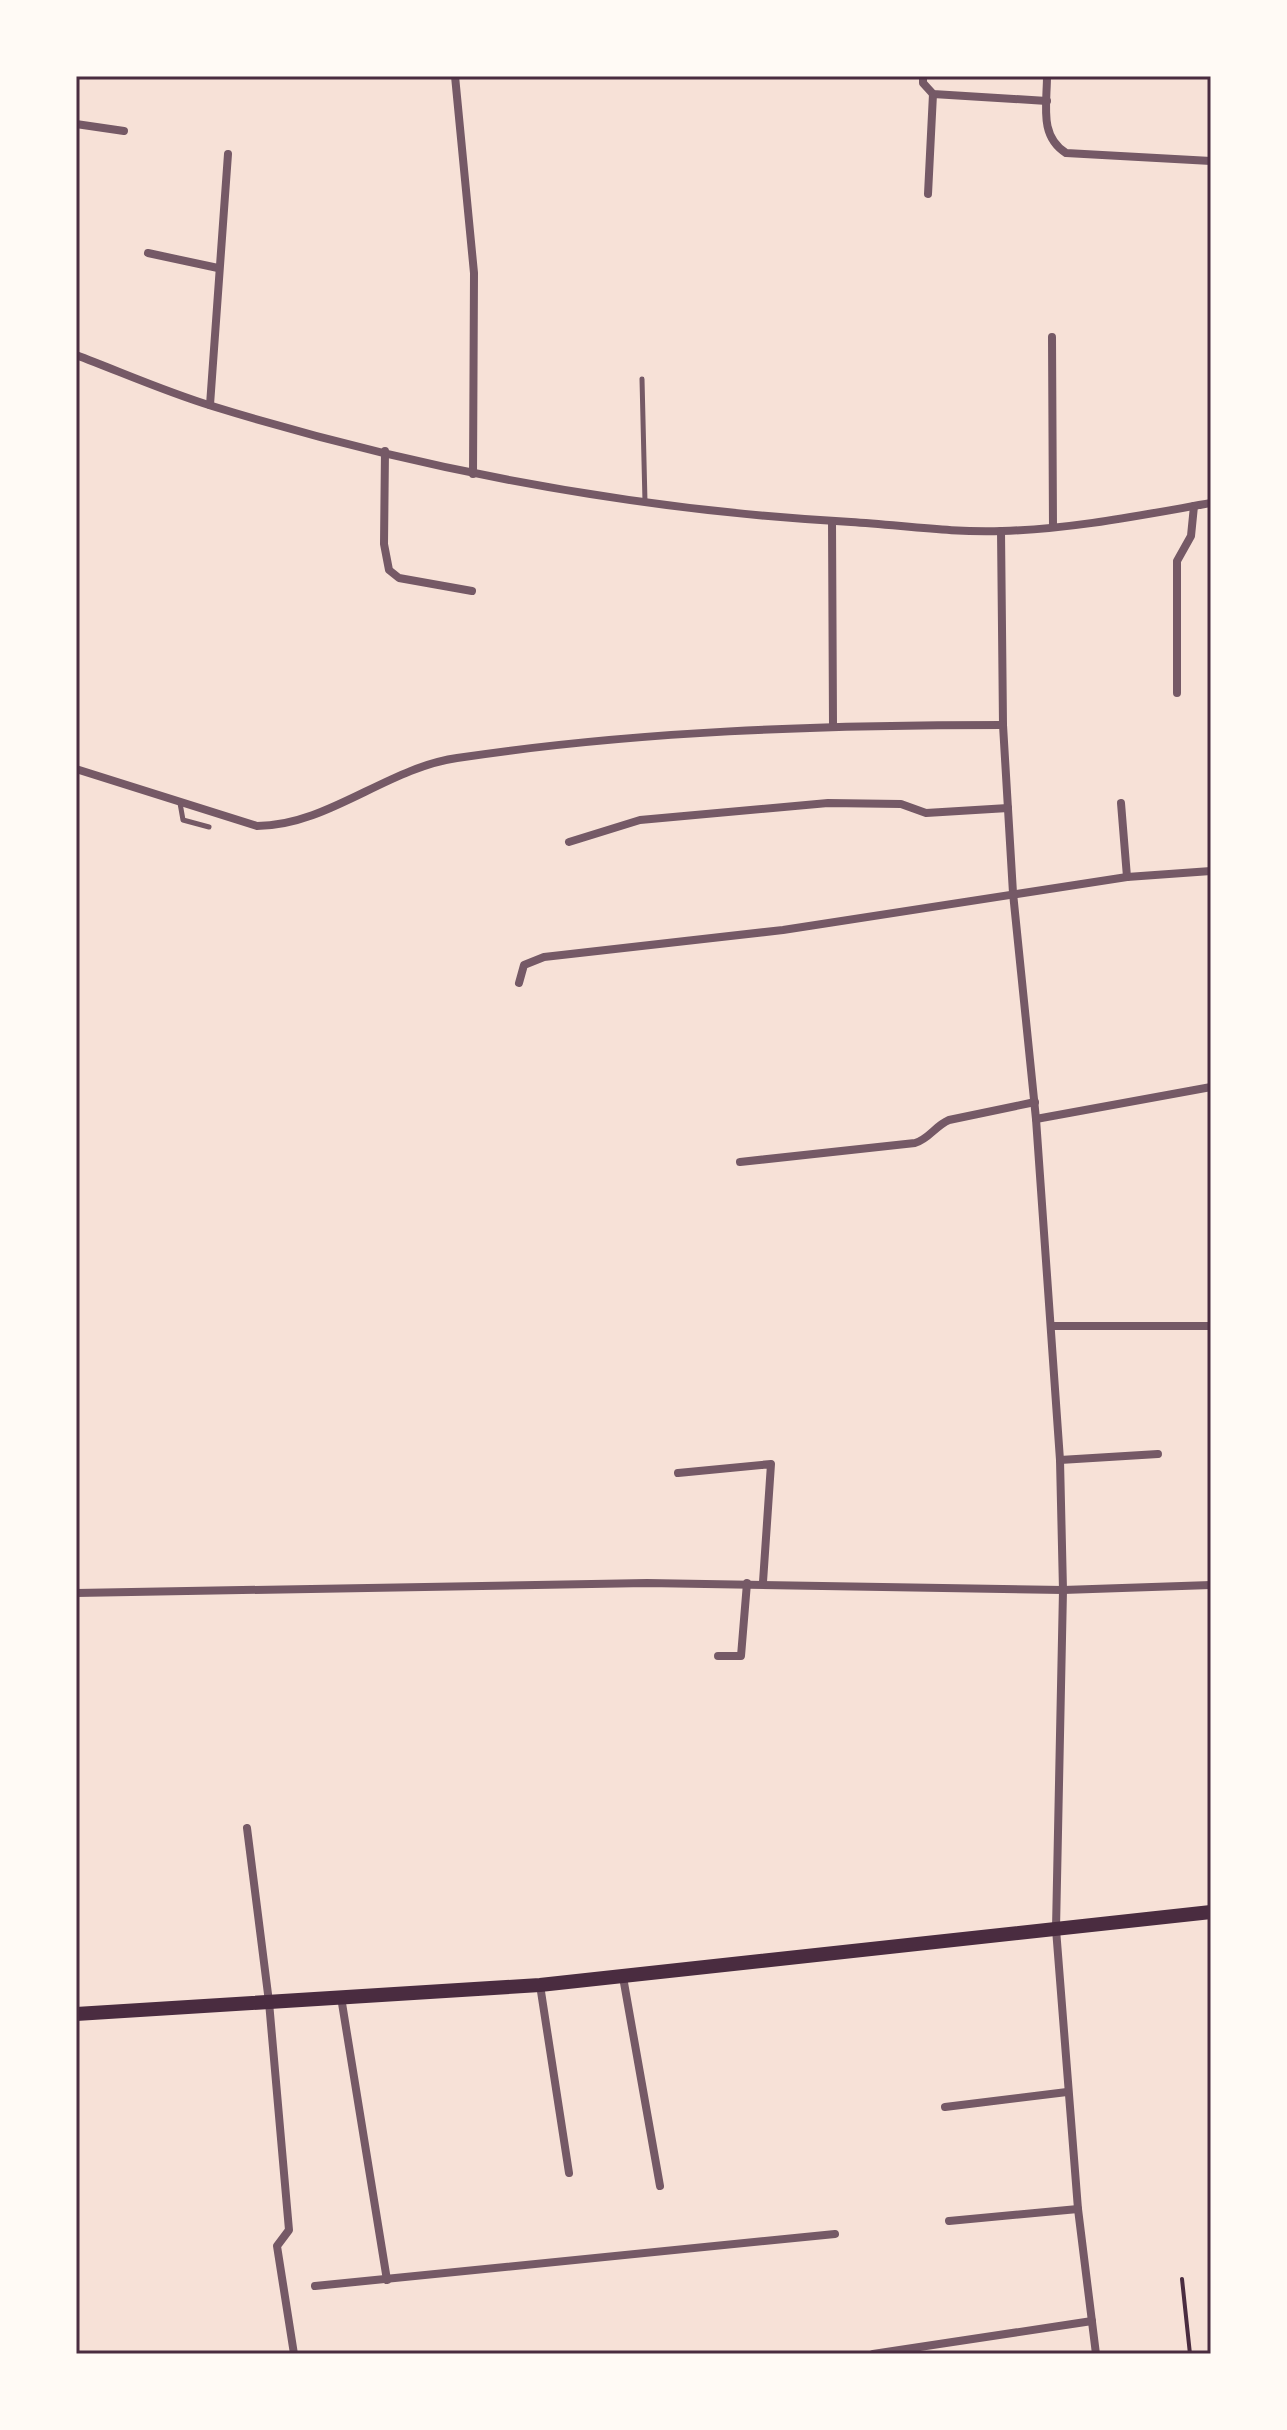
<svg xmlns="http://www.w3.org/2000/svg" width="1287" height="2430" viewBox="0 0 1287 2430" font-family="Figtree,sans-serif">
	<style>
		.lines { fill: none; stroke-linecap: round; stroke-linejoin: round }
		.path { stroke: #4a2c40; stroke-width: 4 }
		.service { stroke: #755966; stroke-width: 5 }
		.minor { stroke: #755966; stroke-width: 8 }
		.secondary { stroke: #4a2c40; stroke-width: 14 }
		.neatline { fill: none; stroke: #4a2c40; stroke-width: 3 }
	</style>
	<rect width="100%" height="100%" fill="#f7e1d7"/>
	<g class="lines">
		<polyline class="path" points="1182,2279 1190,2354"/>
		<g class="service">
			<polyline points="642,379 645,502"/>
			<polyline points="180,803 183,820 209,827"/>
		</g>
		<g class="minor">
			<polyline points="455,76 474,273 473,474"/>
			<polyline points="923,76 923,83 933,94 1047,101"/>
			<path d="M 1047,76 C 1047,105 1039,136 1066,153 L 1211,161"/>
			<polyline points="76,124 124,131"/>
			<polyline points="928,194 933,94"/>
			<polyline points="148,253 218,268"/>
			<polyline points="1052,337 1053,527"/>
			<path d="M 76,355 C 121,372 166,392 212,406 C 420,470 634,510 851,522 C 901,525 952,533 1002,531 C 1073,529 1142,515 1211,503"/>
			<polyline points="210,405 228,154"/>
			<polyline points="385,451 384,544 389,570 399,578 472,591"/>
			<polyline points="832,521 833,725"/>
			<polyline points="1001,531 1003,725 1013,893 1036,1119 1060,1460 1063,1590 1056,1929 1078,2209 1096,2354"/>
			<polyline points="1177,693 1177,561 1191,536 1194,506"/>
			<path d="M 76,769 L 257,826 C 327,826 387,768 457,758 C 637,731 820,725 1003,725"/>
			<polyline points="1121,803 1127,877"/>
			<polyline points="569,842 640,820 828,803 901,804 926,813 1008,808"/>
			<polyline points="519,983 524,965 544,957 783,930 1127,877 1211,871"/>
			<polyline points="1036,1119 1211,1087"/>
			<path d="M 740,1162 L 915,1143 C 929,1139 935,1126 949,1120 L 1035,1102"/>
			<polyline points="1051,1326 1211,1326"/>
			<polyline points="1060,1460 1158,1454"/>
			<polyline points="678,1473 771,1464 763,1582"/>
			<polyline points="76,1593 647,1583 1063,1590 1211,1585"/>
			<polyline points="718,1656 741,1656 747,1583"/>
			<polyline points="247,1828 269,2002 289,2230 277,2246 294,2354"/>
			<polyline points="623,1977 660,2186"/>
			<polyline points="540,1985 569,2173"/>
			<polyline points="341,1997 387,2280"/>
			<polyline points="945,2107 1067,2092"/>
			<polyline points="949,2221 1078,2209"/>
			<polyline points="315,2286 835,2234"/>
			<polyline points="873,2354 1092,2321"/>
		</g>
		<polyline class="secondary" points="76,2014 540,1985 1211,1912"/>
	</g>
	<rect width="1287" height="2430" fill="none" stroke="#fffaf5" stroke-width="156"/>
	<rect x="78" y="78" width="1131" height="2274" class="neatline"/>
</svg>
